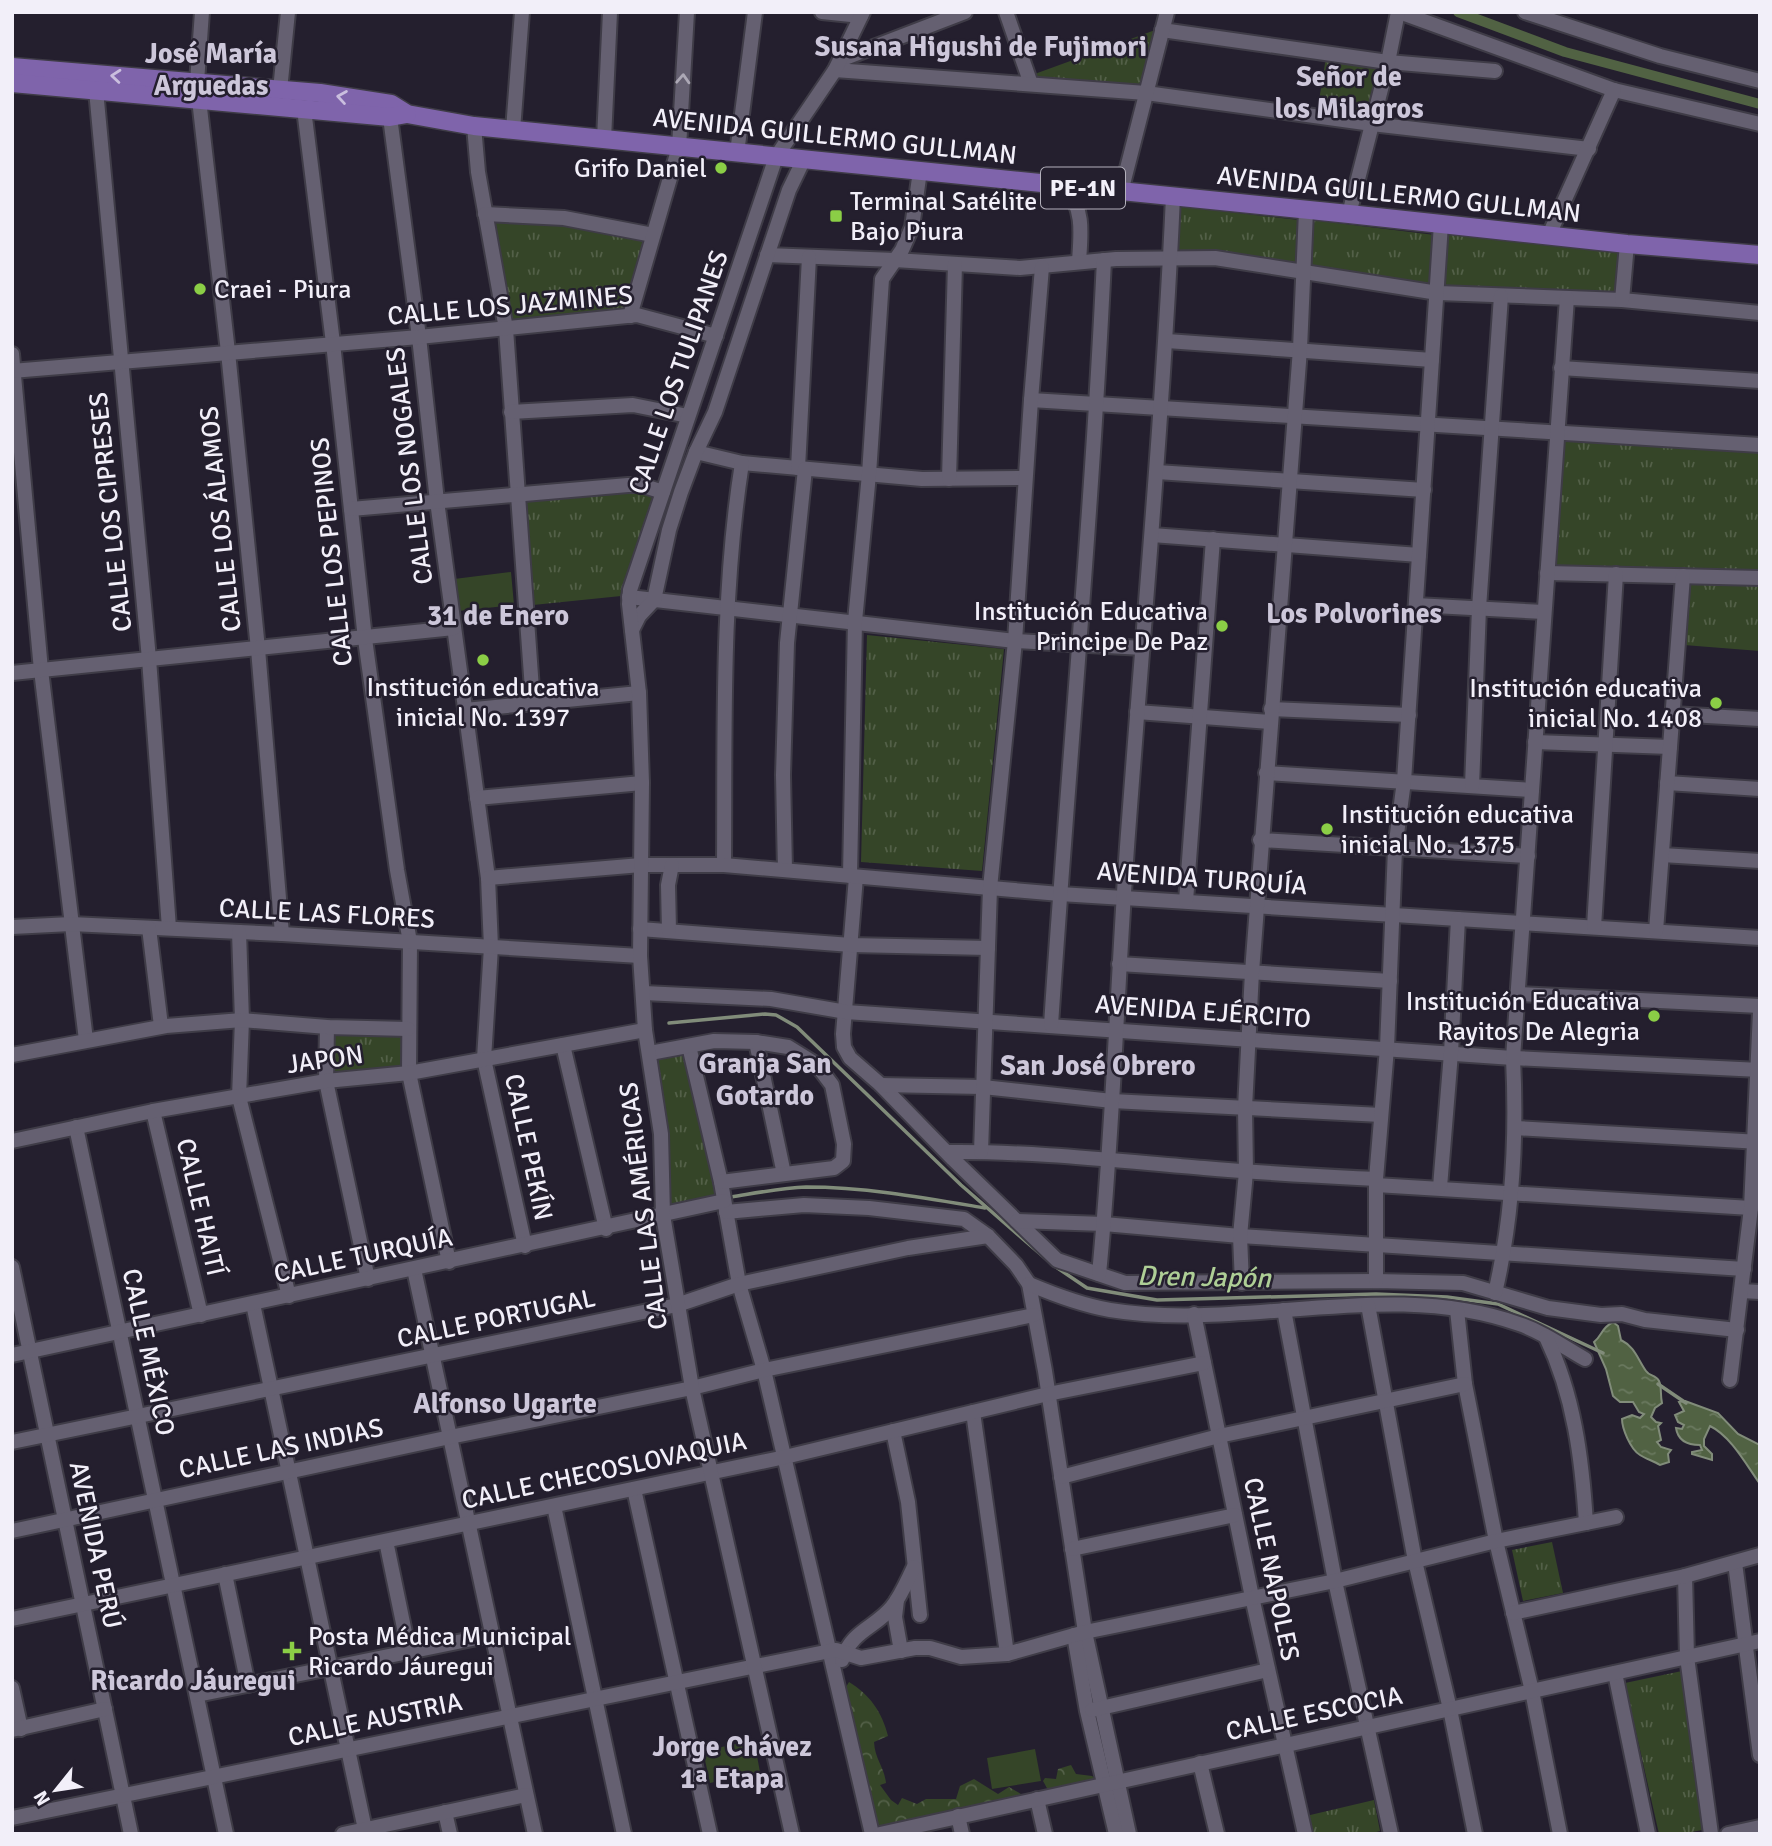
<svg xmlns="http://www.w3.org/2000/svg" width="1772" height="1846" viewBox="0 0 1772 1846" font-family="Signika,sans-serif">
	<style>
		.grass { fill: url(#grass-tufts) }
		.forest { fill: url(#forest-crowns) }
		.pitch { fill: #354528 }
		.water { fill: url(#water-ripples); stroke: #818c7a; stroke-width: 2 }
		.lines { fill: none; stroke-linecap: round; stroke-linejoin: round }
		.stream { stroke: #818c7a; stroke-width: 3.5 }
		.canal { stroke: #516243; stroke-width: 10 }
		.minor-casing { stroke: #3f3c47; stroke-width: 18 }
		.major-casing { stroke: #3f3c47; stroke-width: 21 }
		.minor { stroke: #656071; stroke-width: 14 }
		.major { stroke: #7f64ab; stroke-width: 18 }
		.oneway { stroke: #cabede }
		.oneway2 { stroke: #aca8b5 }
		.poi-dot { fill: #8bce46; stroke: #241f2e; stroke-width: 2.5 }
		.labels { text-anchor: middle; stroke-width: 5; stroke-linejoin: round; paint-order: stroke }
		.shield { fill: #241f2e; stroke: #b4b1bc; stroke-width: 2 }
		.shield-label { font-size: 24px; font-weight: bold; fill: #f2eff9 }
		.street-label { font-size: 26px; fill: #f2eff9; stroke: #241f2e }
		.poi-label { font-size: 26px; fill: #f2eff9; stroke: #241f2e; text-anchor: end }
		.neighbourhood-label { font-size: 28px; font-weight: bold; fill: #cdc7da; stroke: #241f2e }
		.water-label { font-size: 28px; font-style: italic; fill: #aece96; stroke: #241f2e }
	</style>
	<defs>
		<pattern id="grass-tufts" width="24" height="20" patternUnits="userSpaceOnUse" patternTransform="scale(1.75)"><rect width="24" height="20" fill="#354528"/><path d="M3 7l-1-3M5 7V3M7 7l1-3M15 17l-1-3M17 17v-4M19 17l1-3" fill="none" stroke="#536048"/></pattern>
		<pattern id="forest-crowns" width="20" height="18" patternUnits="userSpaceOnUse" patternTransform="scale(1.75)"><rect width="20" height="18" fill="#354528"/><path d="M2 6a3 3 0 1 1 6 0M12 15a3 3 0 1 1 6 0" fill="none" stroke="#536048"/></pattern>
		<pattern id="water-ripples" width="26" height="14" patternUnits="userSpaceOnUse" patternTransform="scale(1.75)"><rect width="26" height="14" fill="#516243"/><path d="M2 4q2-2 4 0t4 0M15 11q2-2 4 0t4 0" fill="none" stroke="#6a795f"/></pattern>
	</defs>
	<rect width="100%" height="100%" fill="#241f2e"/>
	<g class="grass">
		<polygon points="1158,29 1144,87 1034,79 1032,75"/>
		<polygon points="1326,57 1383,65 1370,120 1317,113"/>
		<polygon points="1178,206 1299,220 1299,269 1177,252"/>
		<polygon points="490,219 569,224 647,238 626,312 509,324"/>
		<polygon points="1312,220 1435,235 1431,288 1308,268"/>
		<polygon points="1445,234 1619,252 1617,294 1443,290"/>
		<polygon points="1562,438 1760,450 1760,575 1553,569"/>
		<polygon points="633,489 655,496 621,596 533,605 523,499"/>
		<polygon points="1687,581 1760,585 1760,651 1684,645"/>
		<polygon points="867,635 1004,649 982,871 861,862"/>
		<polygon points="329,1030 406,1031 406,1071 329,1079"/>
		<polygon points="685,1050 718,1198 669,1209 669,1163 656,1057"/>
		<polygon points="1552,1542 1563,1593 1523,1601 1512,1550"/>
		<polygon points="1682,1671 1702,1830 1682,1834 1659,1834 1625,1683"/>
		<polygon points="1374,1800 1380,1831 1369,1834 1310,1834 1306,1816"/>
	</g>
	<g class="forest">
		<path d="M 849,1682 C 870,1695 882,1712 888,1736 L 874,1742 C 875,1760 884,1766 886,1783 L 880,1785 L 891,1800 L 898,1805 L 902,1798 L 917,1804 L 926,1799 L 956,1799 L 960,1786 L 974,1779 L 998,1794 L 1009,1787 L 1021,1794 L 1021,1800 L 872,1834 L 843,1692 Z"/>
		<polygon points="1071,1765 1076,1774 1092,1776 1099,1781 1050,1793 1043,1781 1045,1778 1056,1779 1058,1769"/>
	</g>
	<g class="pitch">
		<polygon points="511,572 514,605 458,611 454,579"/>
		<polygon points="754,1740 760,1772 710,1783 703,1751"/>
		<polygon points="1035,1749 1041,1781 992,1789 987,1758"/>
	</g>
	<g class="water">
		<path d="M 1613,1322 L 1618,1326 L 1621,1340 C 1635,1347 1637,1358 1646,1371 C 1649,1376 1656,1375 1659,1381 C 1662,1387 1660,1395 1662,1403 L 1655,1408 L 1651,1417 L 1656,1422 L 1661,1423 L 1658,1426 L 1661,1440 L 1657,1442 L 1661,1447 L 1671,1450 L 1668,1454 L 1669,1462 L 1660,1465 C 1654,1461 1646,1459 1640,1455 C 1630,1449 1622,1428 1622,1419 L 1632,1415 L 1640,1418 L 1644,1414 L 1639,1412 L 1633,1402 L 1620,1402 L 1613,1396 L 1606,1369 L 1594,1342 C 1602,1336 1601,1328 1613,1322 Z"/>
		<path d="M 1685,1401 L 1718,1413 L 1738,1434 L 1760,1445 L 1760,1484 C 1747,1466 1731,1436 1710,1426 L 1704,1439 L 1704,1446 L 1712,1454 L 1712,1460 L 1692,1454 L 1692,1452 L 1702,1450 L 1700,1445 C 1687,1445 1678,1441 1676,1428 L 1682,1429 L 1684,1425 L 1678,1422 L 1675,1415 L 1684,1411 L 1679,1402 Z"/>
	</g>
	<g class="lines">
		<g class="stream">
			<polyline points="669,1023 765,1014 776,1015 797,1027 961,1185 1053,1265 1087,1288 1157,1300 1376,1294 1447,1297 1498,1304 1603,1353"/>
			<path d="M 731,1197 C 756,1193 781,1188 806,1187 C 866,1187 926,1198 985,1208"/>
			<polyline points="1658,1384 1686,1403"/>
		</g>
		<polyline class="canal" points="1458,12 1565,52 1760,104"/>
		<defs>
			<g id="minor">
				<polyline points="202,12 197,82 228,352 258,649 282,934"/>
				<polyline points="822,12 861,16"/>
				<polyline points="1006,12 1031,84"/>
				<polyline points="1399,12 1614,90 1760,124"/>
				<polyline points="1525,12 1660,56 1760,81"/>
				<polyline points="1162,30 1388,62 1495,71"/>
				<polyline points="840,60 965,12"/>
				<polyline points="835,70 1146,93 1372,124 1589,149"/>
				<polyline points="96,90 149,659 169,928"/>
				<polyline points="280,90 288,12"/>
				<polyline points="304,109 333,343 365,639 397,870 410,942 409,1073 449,1262"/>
				<polyline points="390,117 419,337 437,501 488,878 491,947 484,1059 525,1246"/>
				<polyline points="474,126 478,172 506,329 533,703"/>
				<polyline points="513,130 522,12"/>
				<polyline points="604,139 610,12"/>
				<polyline points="737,153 755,12"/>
				<path d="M 1066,186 C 1084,211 1081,232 1079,261"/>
				<polyline points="1121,192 1167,12"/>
				<polyline points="485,214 564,218 653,235"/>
				<polyline points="1349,214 1388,62 1398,12"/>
				<polyline points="1549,235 1614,90"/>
				<polyline points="767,255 895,260 1020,268 1116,259 1215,258 1438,293 1622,300 1760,313"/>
				<polyline points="1622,300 1627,244"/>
				<polyline points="630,316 679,147 687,12"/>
				<polyline points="1167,341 1432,360"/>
				<polyline points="12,354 41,670 86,1040"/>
				<polyline points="1561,368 1760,381"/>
				<polyline points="12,371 419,337 637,315 716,336"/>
				<polyline points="1031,400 1760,445"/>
				<polyline points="511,412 633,405 688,416"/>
				<polyline points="696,452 742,463 922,479 1025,478"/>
				<polyline points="798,468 809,257"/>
				<polyline points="1157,472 1424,490"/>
				<polyline points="949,479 955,264"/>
				<polyline points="351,509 628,485 641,485 663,492"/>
				<polyline points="1152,535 1419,555"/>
				<polyline points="1547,573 1760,578"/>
				<polyline points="629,597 1015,641 1143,648"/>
				<polyline points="1416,605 1544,612"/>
				<polyline points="632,630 639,616 654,600 669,530 681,492 696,452 715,412 789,190 804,159"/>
				<polyline points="12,673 454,628"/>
				<polyline points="1271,709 1409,715"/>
				<polyline points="465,710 639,693"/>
				<polyline points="1137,712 1270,722"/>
				<polyline points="1672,714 1760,719"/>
				<polyline points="1535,742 1670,747"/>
				<polyline points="1266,773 1532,790"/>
				<polyline points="1667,783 1760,789"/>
				<polyline points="1472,786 1479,608 1501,296"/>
				<polyline points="477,798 642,783"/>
				<polyline points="1260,840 1528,856"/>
				<polyline points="1662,855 1760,861"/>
				<path d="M 724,865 C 725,730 721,596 742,463"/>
				<polyline points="785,870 783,775 787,643 805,469"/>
				<polyline points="850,876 855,621 869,474 882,279 902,250 912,227 920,171"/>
				<polyline points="856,877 843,1034 844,1047 850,1058 881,1085 953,1159 1057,1260 1125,1283 1376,1281 1463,1283 1548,1308 1601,1315 1622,1314 1645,1320 1737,1330"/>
				<polyline points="488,878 641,865 724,865 1060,894 1760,938"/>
				<polyline points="1186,901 1213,539"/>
				<polyline points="12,927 71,924 282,934 640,956"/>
				<polyline points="1594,927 1616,574"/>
				<polyline points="149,928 161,1026"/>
				<polyline points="640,929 851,945 988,948"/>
				<polyline points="669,931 668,885 672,865"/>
				<polyline points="1656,931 1683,576"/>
				<polyline points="239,932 242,1020 239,1097 289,1296"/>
				<polyline points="1119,964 1390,981"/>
				<polyline points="644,993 771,999 846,1012 1513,1058 1760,1070"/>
				<polyline points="1518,994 1760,1006"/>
				<path d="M 1051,1025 C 1068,770 1092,515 1104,260"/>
				<polyline points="327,1027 326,1081 368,1279"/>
				<polyline points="756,1042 784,1174"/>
				<polyline points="563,1045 606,1229"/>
				<polyline points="689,1046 721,1182 739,1284 764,1370 872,1834"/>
				<polyline points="650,1053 714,1041 756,1042 788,1047 817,1065 832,1085 844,1144 843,1161 834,1168 721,1182"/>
				<polyline points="12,1055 166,1026 242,1020 327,1027 408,1029"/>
				<polyline points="881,1085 983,1087 1112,1101 1381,1115"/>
				<polyline points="153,1111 201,1315"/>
				<polyline points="76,1127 226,1834"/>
				<polyline points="1515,1128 1760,1142"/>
				<polyline points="12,1141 153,1111 326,1081 409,1073 645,1030"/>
				<path d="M 947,1152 C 1032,1151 1119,1161 1204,1168 C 1261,1173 1319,1176 1376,1179"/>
				<polyline points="981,1152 990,888 1015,641 1031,400 1042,267"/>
				<polyline points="1376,1185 1751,1208"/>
				<polyline points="1440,1187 1451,1053 1458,919"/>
				<polyline points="726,1212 804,1205 869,1208 964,1219 988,1236 1016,1265 1029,1284 1045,1371 1085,1632 1129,1834"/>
				<polyline points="1017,1221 1104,1224 1240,1236 1744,1269"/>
				<polyline points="12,1267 131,1834"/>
				<polyline points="414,1269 535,1834"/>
				<path d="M 1099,1274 C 1113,1132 1117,989 1127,847 C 1143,630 1163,414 1173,197"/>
				<polyline points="1376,1281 1376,1179 1387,1048 1395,849 1404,781 1441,224"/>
				<polyline points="1242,1283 1240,1236 1246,1172 1245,1108 1252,972 1300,349 1306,211"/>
				<path d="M 1029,1284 C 1055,1295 1081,1305 1110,1310 C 1244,1332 1387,1277 1519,1324 C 1543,1332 1564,1347 1585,1359"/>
				<polyline points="1741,1291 1760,1292"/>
				<path d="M 1495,1293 C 1513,1216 1517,1137 1513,1058 L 1567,298"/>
				<polyline points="253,1304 366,1834"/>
				<polyline points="1368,1305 1415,1561 1450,1709 1475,1834"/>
				<polyline points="1284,1310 1335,1581 1391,1834"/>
				<polyline points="1457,1310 1465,1384 1496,1541 1532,1691 1560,1834"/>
				<polyline points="1194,1314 1252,1597 1305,1834"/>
				<path d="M 1546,1337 C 1574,1395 1582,1459 1586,1523"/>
				<polyline points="12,1355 724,1201"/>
				<polyline points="1730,1380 1751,1208 1760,1012"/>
				<polyline points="973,1412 1007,1654"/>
				<polyline points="893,1431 908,1502 920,1615"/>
				<polyline points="12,1442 677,1305 739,1284 908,1248 988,1236"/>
				<polyline points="1061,1477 1219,1436 1465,1384"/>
				<polyline points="634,1489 710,1834"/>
				<polyline points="554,1506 624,1834"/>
				<polyline points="12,1531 450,1437 692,1388 764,1370 1034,1315"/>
				<polyline points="386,1541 409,1652"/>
				<polyline points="1072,1549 1235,1515"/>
				<polyline points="1735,1563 1760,1755"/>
				<polyline points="225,1574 248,1685"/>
				<polyline points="1685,1576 1687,1657 1711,1834"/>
				<polyline points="897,1600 895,1617 901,1651"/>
				<polyline points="1513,1613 1685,1576 1760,1555"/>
				<polyline points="12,1619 785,1457 1048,1394 1204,1363"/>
				<polyline points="1074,1635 1087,1711 1116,1834"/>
				<path d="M 842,1660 C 852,1630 875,1628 892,1607 C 901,1596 907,1581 914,1567"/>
				<polyline points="1615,1673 1648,1834"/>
				<polyline points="12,1688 21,1729"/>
				<polyline points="197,1695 492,1635"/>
				<polyline points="1092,1710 1268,1670"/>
				<polyline points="12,1730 105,1709"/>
				<polyline points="1200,1763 1217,1834"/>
				<polyline points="1037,1799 1045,1834"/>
				<polyline points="445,1812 450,1834"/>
				<polyline points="958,1816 962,1834"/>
				<polyline points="12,1818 830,1651 836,1650 861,1658 915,1648 930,1648 961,1657 1007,1654 1085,1632 1335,1581 1496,1541 1616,1517"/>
				<polyline points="343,1834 526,1795"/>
				<polyline points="792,1834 692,1388 663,1215 661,1134 645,1030 640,956 642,783 639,693 629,604 630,590 776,157 835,70 863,12"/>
				<polyline points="880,1834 1760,1641"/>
				<polyline points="1728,1834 1760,1827"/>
			</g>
			<g id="major">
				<polyline points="12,67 320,93 391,104 407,114 474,126 1349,214 1627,244 1760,255"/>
				<polyline points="12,83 390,117 407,114"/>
			</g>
		</defs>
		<use href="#minor" class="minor-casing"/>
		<use href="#major" class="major-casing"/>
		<use href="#minor" class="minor"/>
		<use href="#major" class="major"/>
	</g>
	<defs><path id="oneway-chevron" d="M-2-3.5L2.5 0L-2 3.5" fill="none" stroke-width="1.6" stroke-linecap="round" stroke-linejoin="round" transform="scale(1.75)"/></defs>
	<g class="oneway">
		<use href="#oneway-chevron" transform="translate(116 76) rotate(-175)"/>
		<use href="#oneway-chevron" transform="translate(342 97) rotate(-171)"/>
	</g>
	<use class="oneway2" href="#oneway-chevron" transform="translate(683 79) rotate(-87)"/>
	<g class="poi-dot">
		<circle cx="721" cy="168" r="7"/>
		<rect x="829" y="209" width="14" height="14" rx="3.5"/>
		<circle cx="200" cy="289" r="7"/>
		<circle cx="1222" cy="626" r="7"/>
		<circle cx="483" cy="660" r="7"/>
		<circle cx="1716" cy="703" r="7"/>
		<circle cx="1327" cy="829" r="7"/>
		<circle cx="1654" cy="1016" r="7"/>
		<path d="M288.5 1640.5h7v7h7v7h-7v7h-7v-7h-7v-7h7z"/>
	</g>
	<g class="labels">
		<rect class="shield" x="1041" y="167.5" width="84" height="41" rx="5"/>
		<g class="shield-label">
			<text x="1083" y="196">PE-1N</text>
		</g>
		<g class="street-label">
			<text transform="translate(835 136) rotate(6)" y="9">AVENIDA GUILLERMO GULLMAN</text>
			<text transform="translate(1399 194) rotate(6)" y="9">AVENIDA GUILLERMO GULLMAN</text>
			<text transform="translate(510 305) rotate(-5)" y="9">CALLE LOS JAZMINES</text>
			<text transform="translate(678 372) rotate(-71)" y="9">CALLE LOS TULIPANES</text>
			<text transform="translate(409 466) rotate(-97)" y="9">CALLE LOS NOGALES</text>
			<text transform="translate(110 512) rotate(-96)" y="9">CALLE LOS CIPRESES</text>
			<text transform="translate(220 519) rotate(-96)" y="9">CALLE LOS ÁLAMOS</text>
			<text transform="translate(331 552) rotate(-96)" y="9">CALLE LOS PEPINOS</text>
			<text transform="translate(1202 878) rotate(4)" y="9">AVENIDA TURQUÍA</text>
			<text transform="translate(327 913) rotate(3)" y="9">CALLE LAS FLORES</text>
			<text transform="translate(1203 1011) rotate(4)" y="9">AVENIDA EJÉRCITO</text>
			<text transform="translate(325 1059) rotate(-8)" y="9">JAPON</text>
			<text transform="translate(529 1147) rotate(78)" y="9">CALLE PEKÍN</text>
			<text transform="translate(643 1206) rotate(-97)" y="9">CALLE LAS AMÉRICAS</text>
			<text transform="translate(201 1207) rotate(77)" y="9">CALLE HAITÍ</text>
			<text transform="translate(363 1255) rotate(-12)" y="9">CALLE TURQUÍA</text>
			<text transform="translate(496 1318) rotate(-12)" y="9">CALLE PORTUGAL</text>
			<text transform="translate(149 1352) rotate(78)" y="9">CALLE MÉXICO</text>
			<text transform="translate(281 1448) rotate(-12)" y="9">CALLE LAS INDIAS</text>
			<text transform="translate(604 1470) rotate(-12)" y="9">CALLE CHECOSLOVAQUIA</text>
			<text transform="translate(96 1545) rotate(78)" y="9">AVENIDA PERÚ</text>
			<text transform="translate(1272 1569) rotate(78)" y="9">CALLE NAPOLES</text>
			<text transform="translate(1314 1713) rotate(-12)" y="9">CALLE ESCOCIA</text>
			<text transform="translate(375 1719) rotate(-12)" y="9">CALLE AUSTRIA</text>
		</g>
		<g class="poi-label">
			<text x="707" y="177">Grifo Daniel</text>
			<text x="850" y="210" text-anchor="start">Terminal Satélite<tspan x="850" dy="30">Bajo Piura</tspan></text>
			<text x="214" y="298" text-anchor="start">Craei - Piura</text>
			<text x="1208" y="620">Institución Educativa<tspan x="1208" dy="30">Principe De Paz</tspan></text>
			<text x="483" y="696" text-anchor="middle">Institución educativa<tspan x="483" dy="30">inicial No. 1397</tspan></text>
			<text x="1702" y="697">Institución educativa<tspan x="1702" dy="30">inicial No. 1408</tspan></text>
			<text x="1341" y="823" text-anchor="start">Institución educativa<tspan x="1341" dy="30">inicial No. 1375</tspan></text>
			<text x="1640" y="1010">Institución Educativa<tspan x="1640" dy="30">Rayitos De Alegria</tspan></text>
			<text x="308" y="1645" text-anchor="start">Posta Médica Municipal<tspan x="308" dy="30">Ricardo Jáuregui</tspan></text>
		</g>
		<g class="neighbourhood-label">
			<text x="981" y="56">Susana Higushi de Fujimori</text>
			<text x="211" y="63">José María<tspan x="211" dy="32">Arguedas</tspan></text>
			<text x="1349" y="86">Señor de<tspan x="1349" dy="32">los Milagros</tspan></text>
			<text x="1354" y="623">Los Polvorines</text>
			<text x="498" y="625">31 de Enero</text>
			<text x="765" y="1073">Granja San<tspan x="765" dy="32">Gotardo</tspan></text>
			<text x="1098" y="1075">San José Obrero</text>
			<text x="505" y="1413">Alfonso Ugarte</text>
			<text x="193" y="1690">Ricardo Jáuregui</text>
			<text x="732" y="1756">Jorge Chávez<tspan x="732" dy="32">1ª Etapa</tspan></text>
		</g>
		<g class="water-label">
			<text transform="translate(1204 1276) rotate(1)" y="10">Dren Japón</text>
		</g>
	</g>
	<rect width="1772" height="1846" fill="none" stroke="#f2eff9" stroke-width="28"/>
	<g transform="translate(56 1790) rotate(240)" stroke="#241f2e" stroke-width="5" paint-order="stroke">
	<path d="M0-5L12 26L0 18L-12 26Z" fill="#f2eff9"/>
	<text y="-10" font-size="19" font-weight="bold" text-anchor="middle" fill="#f2eff9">N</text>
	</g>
</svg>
